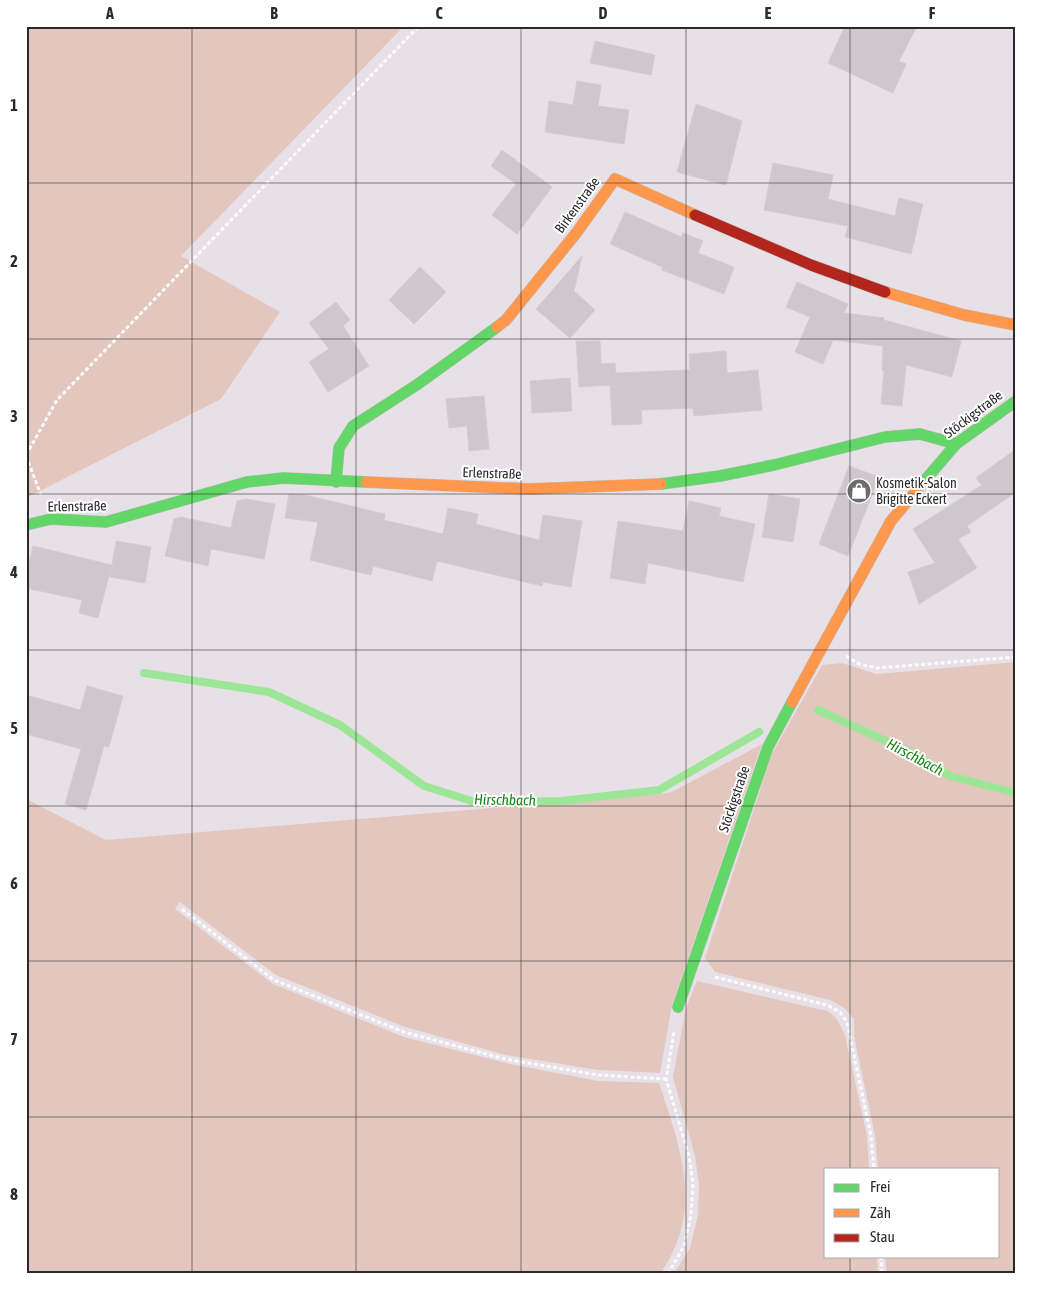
<svg xmlns="http://www.w3.org/2000/svg" width="1042" height="1300" viewBox="0 0 1042 1300" font-family="'Asap Condensed',sans-serif">
	<style>
		.green { fill: #e3c7be }
		.lines { fill: none; stroke-linecap: round; stroke-linejoin: round }
		.stream { stroke: #9de698; stroke-width: 8 }
		.building { fill: #cec8cc; stroke: #d3ccd2 }
		.fast-casing { stroke: #c2c1c3; stroke-width: 12 }
		.slow-casing { stroke: #c2c1c3; stroke-width: 12 }
		.jam-casing { stroke: #c2c1c3; stroke-width: 12 }
		.path { stroke: #fcfafb; stroke-width: 3; stroke-dasharray: 4 2.5; stroke-linecap: butt }
		.fast { stroke: #63d668; stroke-width: 11 }
		.slow { stroke: #ff974d; stroke-width: 11 }
		.jam { stroke: #b3261e; stroke-width: 11 }
		.grid { fill: none; stroke: #2a2a2a; stroke-width: 1; stroke-opacity: 0.55 }
		.labels { text-anchor: middle; stroke-width: 4; stroke-linejoin: round; paint-order: stroke }
		.street-label { font-size: 14px; fill: #2a2a2a; stroke: #fff }
		.poi-label { font-size: 14px; fill: #2a2a2a; stroke: #fff; text-anchor: start }
		.water-label { font-size: 15px; font-style: italic; fill: #148816; stroke: #fff }
		.neatline { fill: none; stroke: #2a2a2a; stroke-width: 2 }
		.grid-label { font-size: 16px; text-anchor: middle; font-weight: bold; fill: #2a2a2a }
	</style>
	<rect width="100%" height="100%" fill="#e8e0e7"/>
	<g class="green">
		<polygon points="26,26 404,26 181,256 280,312 221,399 26,498"/>
		<polygon points="1016,662 1016,1274 887,1274 885,1256 998,1256 998,1169 878,1169 875,1136 854,1036 854,1019 843,1007 830,1000 715,972 705,958 772,754 822,665 842,663 876,674"/>
		<path d="M 762,744 L 672,1005 L 660,1073 L 598,1070 L 506,1055 L 405,1027 L 276,975 L 180,902 L 175,909 L 273,984 L 404,1037 L 506,1063 L 598,1081 L 659,1083 C 681,1150 705,1210 660,1274 L 26,1274 L 26,799 L 106,840 L 661,794 L 672,792 Z"/>
		<path d="M 697,981 L 827,1011 C 837,1016 840,1025 845,1035 L 867,1136 L 869,1169 L 826,1169 L 826,1256 L 877,1256 L 878,1274 L 674,1274 L 690,1248 L 698,1215 L 699,1184 L 695,1156 L 673,1077 L 686,1008 Z"/>
	</g>
	<g class="lines">
		<g class="stream">
			<polyline points="144,673 269,692 340,725 424,786 475,802 561,801 659,790 759,732"/>
			<polyline points="818,710 912,753 950,776 1016,793"/>
		</g>
	</g>
	<g class="building">
		<polygon points="845,26 917,26 899,61 906,64 893,93 828,63"/>
		<polygon points="595,41 655,55 651,75 590,63"/>
		<polygon points="577,81 601,85 598,106 629,110 624,144 545,132 549,101 573,105"/>
		<polygon points="696,104 742,121 726,185 677,172"/>
		<polygon points="502,150 552,187 517,234 492,215 516,184 491,166"/>
		<polygon points="773,163 833,175 828,199 895,216 899,198 923,204 911,254 845,237 848,226 764,210"/>
		<polygon points="625,212 681,237 683,233 703,241 698,253 734,267 724,294 662,270 662,267 610,244"/>
		<polygon points="582,256 574,291 595,310 570,338 536,309"/>
		<polygon points="420,267 446,292 414,324 389,300"/>
		<polygon points="797,282 848,304 844,313 884,318 884,320 961,341 952,377 906,365 902,406 881,404 884,371 882,370 883,346 833,340 823,364 795,352 810,317 786,307"/>
		<polygon points="336,302 350,320 343,326 369,366 328,392 309,362 329,349 309,323"/>
		<polygon points="576,341 600,341 601,364 615,363 616,373 690,370 689,354 726,351 727,373 758,370 762,410 694,416 693,408 641,410 642,424 612,425 610,385 579,387"/>
		<polygon points="570,378 572,411 532,413 530,381"/>
		<polygon points="484,396 489,449 469,451 467,426 449,428 446,399"/>
		<polygon points="1016,449 1016,492 967,526 971,532 958,539 977,568 919,604 908,572 935,563 913,529 982,485 976,478"/>
		<polygon points="849,466 879,477 848,556 819,544"/>
		<polygon points="289,494 305,495 385,514 384,520 443,534 448,508 478,514 476,524 539,540 543,515 582,521 571,587 543,582 542,586 437,561 432,581 373,566 371,575 310,560 318,522 285,518"/>
		<polygon points="769,494 800,499 793,542 762,537"/>
		<polygon points="246,499 275,504 264,559 211,549 208,566 165,556 174,519 181,517 231,528 237,501"/>
		<polygon points="689,501 721,508 719,516 755,524 743,582 648,563 645,584 610,578 618,521 683,531"/>
		<polygon points="116,541 151,547 145,583 110,577 111,568 98,618 79,613 82,600 26,588 26,576 33,546 112,565"/>
		<polygon points="87,686 123,696 109,747 104,746 86,810 65,804 81,749 26,734 26,695 80,710"/>
	</g>
	<g class="lines">
		<defs>
			<g id="fast">
				<polyline points="336,482 339,448 353,426 418,384 497,327"/>
				<polyline points="661,484 720,476 774,465 885,437 920,434 956,444"/>
				<polyline points="921,485 956,444 1016,401"/>
				<polyline points="26,525 51,519 106,522 247,482 284,478 366,482"/>
				<polyline points="678,1007 768,747 792,702"/>
			</g>
			<g id="slow">
				<polyline points="885,292 964,315 1016,325"/>
				<polyline points="497,327 506,320 577,232 615,179 695,215"/>
				<polyline points="366,482 529,489 661,484"/>
				<polyline points="792,702 891,521 921,485"/>
			</g>
			<polyline id="jam" points="695,215 811,265 885,292"/>
		</defs>
		<use href="#fast" class="fast-casing"/>
		<use href="#slow" class="slow-casing"/>
		<use href="#jam" class="jam-casing"/>
		<g class="path">
			<polyline points="26,455 57,400 419,26"/>
			<polyline points="26,456 41,495"/>
			<polyline points="846,656 859,664 877,668 1016,657"/>
			<polyline points="182,909 274,980 404,1032 505,1059 598,1075 666,1079"/>
			<polyline points="715,977 827,1005 840,1012 847,1022 871,1136 874,1169"/>
			<polyline points="881,1256 882,1274"/>
			<polyline points="668,1274 684,1246 691,1215 693,1183 689,1156 666,1079 674,1032"/>
		</g>
		<use href="#fast" class="fast"/>
		<use href="#slow" class="slow"/>
		<use href="#jam" class="jam"/>
	</g>
	<path class="grid" d="M 192,26 L 192,1274M 356,26 L 356,1274M 521,26 L 521,1274M 686,26 L 686,1274M 850,26 L 850,1169M 26,183 L 1016,183M 26,339 L 1016,339M 26,494 L 1016,494M 26,650 L 1016,650M 26,806 L 1016,806M 26,961 L 1016,961M 26,1117 L 1016,1117M 850,1256 L 850,1274"/>
	<defs>
		<symbol id="shop-disc" viewBox="-11 -11 22 22"><circle r="9.5" fill="#6c6a6c" stroke="#fff"/><path d="M-5-2.5h2.3a2.7 3.5 0 0 1 5.4 0H5L5.5 6h-11ZM-1.5-2.5h3a1.5 2.3 0 0 0-3 0Z" fill="#fff"/></symbol>
	</defs>
	<g fill-rule="evenodd">
		<use href="#shop-disc" x="845" y="477" width="28" height="28"/>
	</g>
	<g class="labels">
		<g class="street-label">
			<text transform="translate(577 205) rotate(-54)" y="5">Birkenstraße</text>
			<text transform="translate(973 414) rotate(-37)" y="5">Stöckigstraße</text>
			<text transform="translate(492 473) rotate(2)" y="5">Erlenstraße</text>
			<text transform="translate(77 506) rotate(-1)" y="5">Erlenstraße</text>
			<text transform="translate(734 799) rotate(-71)" y="5">Stöckigstraße</text>
		</g>
		<g class="poi-label">
			<text x="876" y="488">Kosmetik-Salon<tspan x="876" dy="16">Brigitte Eckert</tspan></text>
		</g>
		<g class="water-label">
			<text transform="translate(915 757) rotate(28)" y="5">Hirschbach</text>
			<text transform="translate(505 800) rotate(1)" y="5">Hirschbach</text>
		</g>
	</g>
	<rect width="1042" height="1300" fill="none" stroke="#ffffff" stroke-width="55"/>
	<rect x="824" y="1168" width="175" height="90" fill="#ffffff" stroke="#aaaaaa"/>
	<rect x="834" y="1184" width="25" height="8" fill="#63d668" stroke="#aaaaaa"/>
	<text x="870" y="1192" font-size="15" fill="#2a2a2a">Frei</text>
	<rect x="834" y="1209" width="25" height="8" fill="#ff974d" stroke="#aaaaaa"/>
	<text x="870" y="1218" font-size="15" fill="#2a2a2a">Zäh</text>
	<rect x="834" y="1234" width="25" height="8" fill="#b3261e" stroke="#aaaaaa"/>
	<text x="870" y="1242" font-size="15" fill="#2a2a2a">Stau</text>
	<rect x="28" y="28" width="986" height="1244" class="neatline"/>
	<g class="grid-label">
		<text x="110" y="19">A</text>
		<text x="274" y="19">B</text>
		<text x="439" y="19">C</text>
		<text x="603" y="19">D</text>
		<text x="768" y="19">E</text>
		<text x="932" y="19">F</text>
		<text x="14" y="111">1</text>
		<text x="14" y="267">2</text>
		<text x="14" y="422">3</text>
		<text x="14" y="578">4</text>
		<text x="14" y="734">5</text>
		<text x="14" y="889">6</text>
		<text x="14" y="1045">7</text>
		<text x="14" y="1200">8</text>
	</g>
</svg>
